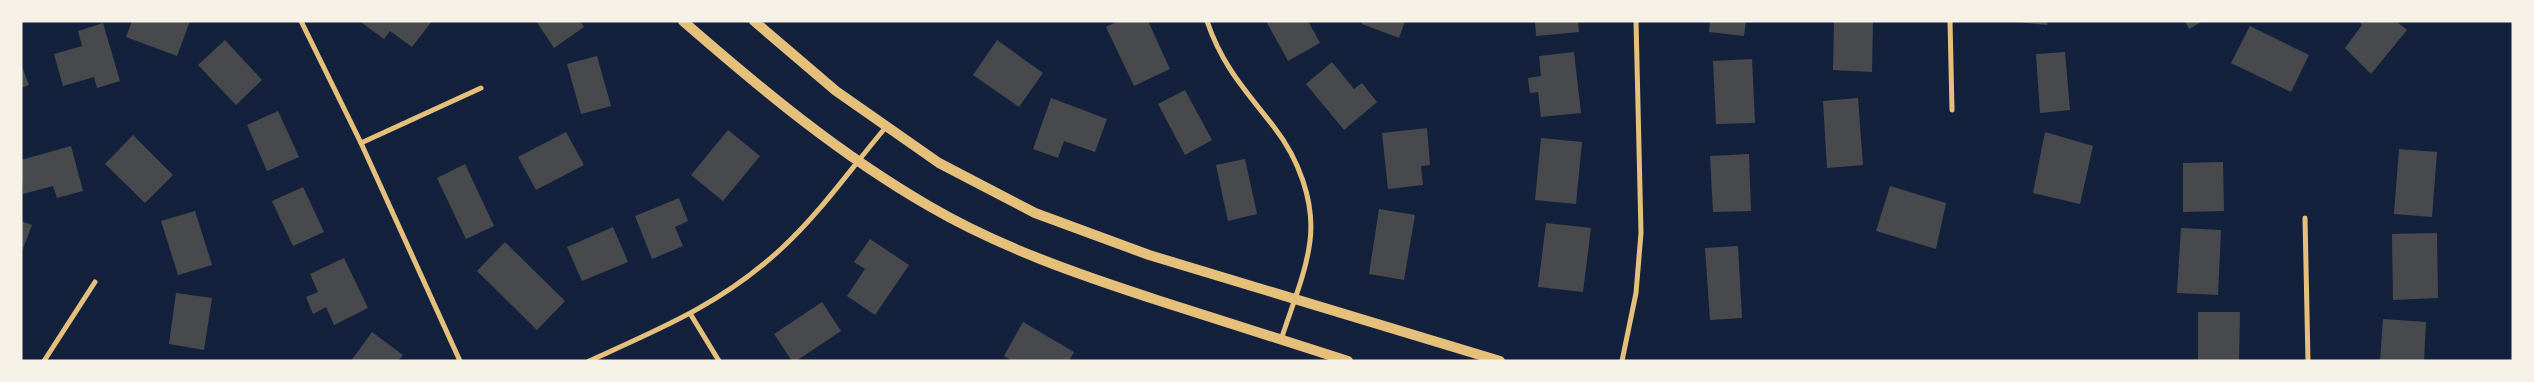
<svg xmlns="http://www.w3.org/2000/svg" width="2534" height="382" viewBox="0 0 2534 382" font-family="'PT Sans Narrow',sans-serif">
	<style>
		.building { fill: #48494c }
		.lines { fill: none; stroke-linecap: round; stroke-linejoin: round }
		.minor { stroke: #e5c07b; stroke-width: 5 }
		.secondary { stroke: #e5c07b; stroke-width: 10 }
	</style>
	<rect width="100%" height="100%" fill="#14213d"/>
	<g class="building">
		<polygon points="132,21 190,21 177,56 126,37"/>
		<polygon points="363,21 432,21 412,47 390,31 384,39 362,23"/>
		<polygon points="536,21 580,21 584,27 554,48"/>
		<polygon points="1118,21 1148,21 1170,69 1134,86 1106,27"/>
		<polygon points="1266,21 1308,21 1320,43 1288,61"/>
		<polygon points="1363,21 1405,21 1399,38 1362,24"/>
		<polygon points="1535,21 1578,21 1579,32 1536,36"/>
		<polygon points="1710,21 1746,21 1744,36 1709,32"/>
		<polygon points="1834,21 1873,21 1872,72 1833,70"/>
		<polygon points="2008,21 2048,21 2047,25"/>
		<polygon points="2185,21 2203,21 2189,29"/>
		<polygon points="2359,21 2396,21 2407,30 2371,74 2345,48 2362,25"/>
		<polygon points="103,23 120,81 97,88 94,77 63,86 54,54 82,46 78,31"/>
		<polygon points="2250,26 2309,55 2291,92 2231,63"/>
		<polygon points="225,40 262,80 236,105 198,65"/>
		<polygon points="997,40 1043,73 1019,107 973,75"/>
		<polygon points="1574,52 1581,113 1541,117 1538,92 1530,93 1528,78 1541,76 1539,56"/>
		<polygon points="2065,52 2070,110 2040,113 2036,54"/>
		<polygon points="597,56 611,106 581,114 567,64"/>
		<polygon points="1752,59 1755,123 1716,124 1713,61"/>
		<polygon points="1332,62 1354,89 1362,83 1377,102 1344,130 1306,84"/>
		<polygon points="21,64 29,85 21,88"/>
		<polygon points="1185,90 1212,140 1185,155 1158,104"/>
		<polygon points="1051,98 1107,119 1095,152 1064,141 1058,158 1033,149"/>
		<polygon points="1858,98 1863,165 1827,168 1823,101"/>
		<polygon points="278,111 299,157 267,171 247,125"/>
		<polygon points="1427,128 1430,165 1421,166 1423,185 1388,189 1382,133"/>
		<polygon points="728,130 760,156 723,201 691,175"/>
		<polygon points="566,132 584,165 536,190 518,157"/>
		<polygon points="2045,132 2093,146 2080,204 2033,193"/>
		<polygon points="133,135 173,175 145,203 105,164"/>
		<polygon points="1541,138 1582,142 1576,204 1535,200"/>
		<polygon points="71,146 83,191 57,198 53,186 23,194 21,160"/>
		<polygon points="2399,149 2437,152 2432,217 2394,214"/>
		<polygon points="1749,154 1751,211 1713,212 1710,156"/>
		<polygon points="1245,159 1257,214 1228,221 1216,165"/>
		<polygon points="2223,162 2224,211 2183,212 2183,163"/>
		<polygon points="465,164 494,226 466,239 437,178"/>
		<polygon points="1890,186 1946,203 1936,249 1876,231"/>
		<polygon points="303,187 324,232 293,246 272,201"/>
		<polygon points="679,198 688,221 675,227 683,246 652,259 635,216"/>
		<polygon points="1379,209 1415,215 1404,280 1369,274"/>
		<polygon points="195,211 212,265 178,275 161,221"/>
		<polygon points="21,221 32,225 21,254"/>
		<polygon points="1546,223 1591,228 1583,292 1538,287"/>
		<polygon points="613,227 628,262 582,281 567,247"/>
		<polygon points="2181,228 2221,230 2218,295 2177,293"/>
		<polygon points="2437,233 2438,298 2393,300 2392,234"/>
		<polygon points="870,239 909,265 875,315 847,296 865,269 854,262"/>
		<polygon points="505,242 565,301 537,330 477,271"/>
		<polygon points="1738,246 1742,318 1710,320 1705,248"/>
		<polygon points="344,258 368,308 334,325 326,307 313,314 306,297 318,292 310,274"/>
		<polygon points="176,293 212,298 204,350 169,344"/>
		<polygon points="822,302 841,331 796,361 792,361 774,334"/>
		<polygon points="2198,312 2240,312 2239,361 2198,361"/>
		<polygon points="2383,319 2426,322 2424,361 2380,361"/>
		<polygon points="1023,322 1074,352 1069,361 1012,361 1004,356"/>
		<polygon points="372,332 403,355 398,361 351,361"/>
	</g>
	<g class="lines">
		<g class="minor">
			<polyline points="301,21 361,143 460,361"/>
			<path d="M 1207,21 C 1222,66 1246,91 1274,127 C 1298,158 1315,201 1310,241 C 1306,274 1291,308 1281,340"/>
			<polyline points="1950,21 1952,110"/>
			<polyline points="361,143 481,88"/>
			<polyline points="2305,218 2308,361"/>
			<polyline points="691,315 719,361"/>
			<polyline points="44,361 95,282"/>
			<path d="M 589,361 C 662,328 723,303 782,248 C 821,212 852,167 886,127"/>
			<polyline points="1622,361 1636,293 1641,233 1636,21"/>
		</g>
		<g class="secondary">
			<path d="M 683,21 C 761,89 839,154 929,206 C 1001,248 1080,275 1160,301 C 1222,321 1285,341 1348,361"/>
			<polyline points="754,21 836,91 939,163 1035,213 1149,255 1500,361"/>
		</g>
	</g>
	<rect width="2534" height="382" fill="none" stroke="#f6f1e7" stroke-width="45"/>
</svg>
